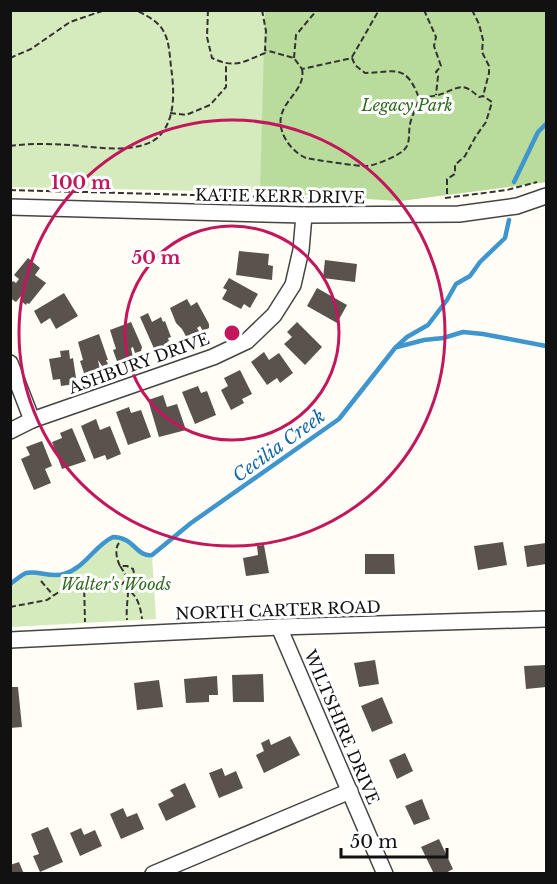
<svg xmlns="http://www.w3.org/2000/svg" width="557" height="884" viewBox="0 0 557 884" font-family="'Libre Baskerville',serif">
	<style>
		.green { fill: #d5ebbd }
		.forest { fill: #b9dc9c }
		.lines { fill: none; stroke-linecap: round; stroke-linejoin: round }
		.stream { stroke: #3f96cf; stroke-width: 4.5 }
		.building { fill: #5a524d }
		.minor-casing { stroke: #444; stroke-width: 18 }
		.path { stroke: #333; stroke-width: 2; stroke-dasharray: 6 3; stroke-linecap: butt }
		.minor { stroke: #fff; stroke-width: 15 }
		.ring { fill: none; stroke: #c2185b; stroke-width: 3 }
		.labels { text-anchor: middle; stroke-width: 6; stroke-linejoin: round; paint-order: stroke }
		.park-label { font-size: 16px; font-style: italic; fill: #2f6b1f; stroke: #fff }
		.street-label { font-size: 16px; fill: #111; stroke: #fff }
		.water-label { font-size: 18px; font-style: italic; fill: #1768a6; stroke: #fff }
		.centre { fill: #c2185b; stroke: #fff; stroke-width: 3 }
		.ring-label { font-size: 18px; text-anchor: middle; font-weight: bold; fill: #c2185b; stroke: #fff; stroke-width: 6; stroke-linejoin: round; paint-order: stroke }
	</style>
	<rect width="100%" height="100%" fill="#fffdf5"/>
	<g class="green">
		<polygon points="11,11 546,11 546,182 400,201 260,192 11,187"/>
		<path d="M 120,536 C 132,541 138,557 152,555 L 156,619 L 11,627 L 11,584 C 15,581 21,575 26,573 C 38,569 53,581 72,572 C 90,563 99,537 120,536 Z"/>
	</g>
	<polygon class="forest" points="265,11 546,11 546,182 400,201 260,192"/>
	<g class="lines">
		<g class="stream">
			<polyline points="514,182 538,132 546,124"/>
			<polyline points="397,347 424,340 443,338 463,332 483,334 546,346"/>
			<path d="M 10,584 C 15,581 21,575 26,573 C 37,570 51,578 64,574 C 85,568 94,546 113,537 C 134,537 136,557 152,555 L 191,523 L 339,419 L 395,348 L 407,337 L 428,325 L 447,300 L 456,284 L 470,276 L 480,262 L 505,238 L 509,220"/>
		</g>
	</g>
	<g class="building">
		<polygon points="239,251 269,254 268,265 273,266 272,280 236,275"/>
		<polygon points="28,258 40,268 35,275 46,283 29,304 27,303 26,305 21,301 23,298 21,296 16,302 10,298 10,284 13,281 16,283 19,279 14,275"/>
		<polygon points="325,260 357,264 355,282 323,278"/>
		<polygon points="229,278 258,294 250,308 244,304 241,309 222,299 227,290 223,288"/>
		<polygon points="317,288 347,305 337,323 307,306"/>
		<polygon points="64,293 78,316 56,329 50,318 41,324 34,311"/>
		<polygon points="187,299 191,306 197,302 209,324 209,328 203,331 200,326 197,328 200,333 188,340 182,329 176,323 170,308"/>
		<polygon points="148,313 152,322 161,317 163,322 165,321 171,337 168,338 169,341 167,342 170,347 156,353 140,317"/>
		<polygon points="131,322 142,347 141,351 135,353 133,347 131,348 133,358 118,364 113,350 116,349 110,330"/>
		<polygon points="297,322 322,347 305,365 284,344 292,337 287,332"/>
		<polygon points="99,334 108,360 106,360 108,364 102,366 98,360 100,370 85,376 80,361 83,360 78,342"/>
		<polygon points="69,350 70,359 73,358 76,378 74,378 75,384 61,386 60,379 53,380 49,359 61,357 60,351"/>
		<polygon points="264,352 269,360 279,353 293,373 280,383 277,378 267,385 251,362"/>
		<polygon points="240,370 252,394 242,399 244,403 231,410 221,390 228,386 224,378"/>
		<polygon points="198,386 201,393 207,391 216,415 195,424 182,392"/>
		<polygon points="163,395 167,407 177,404 186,430 159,437 148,400"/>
		<polygon points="129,407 131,413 141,410 151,437 128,445 116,412"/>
		<polygon points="96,419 100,430 110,426 121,454 107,460 105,455 94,459 81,426"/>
		<polygon points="72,428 86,461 62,469 52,442 62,438 60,433"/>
		<polygon points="42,441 52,466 45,469 51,483 34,490 21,459 30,455 26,447"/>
		<polygon points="503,542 507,565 478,570 474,546"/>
		<polygon points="546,543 546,564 527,567 524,546"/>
		<polygon points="264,545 269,573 246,576 243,558 258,555 257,546"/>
		<polygon points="365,554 394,554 395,574 365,574"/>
		<polygon points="375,660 379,684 359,687 354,663"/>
		<polygon points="546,665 546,687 526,689 524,666"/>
		<polygon points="263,674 264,702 233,702 232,675"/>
		<polygon points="217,676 218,695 209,695 209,702 186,703 184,679"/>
		<polygon points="159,680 163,707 137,710 134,683"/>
		<polygon points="10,687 18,687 22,727 10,728"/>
		<polygon points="382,697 393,723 372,732 361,706"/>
		<polygon points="290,736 300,755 264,773 256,755 264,751 261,743 269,739 271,745"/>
		<polygon points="405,753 413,771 397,779 389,760"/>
		<polygon points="222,768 225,776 236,771 243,788 219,798 209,773"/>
		<polygon points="185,783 196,807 166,821 158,804 174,796 170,790"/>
		<polygon points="422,799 430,819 414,825 405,806"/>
		<polygon points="123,808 127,817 137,813 144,829 121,839 110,814"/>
		<polygon points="48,827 63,862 40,872 33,856 39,854 31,834"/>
		<polygon points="81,828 84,835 95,830 102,846 80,856 70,833"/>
		<polygon points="439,839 453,869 444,874 434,874 421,847"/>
		<polygon points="19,862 24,874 10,874 10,865"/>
	</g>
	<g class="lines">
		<defs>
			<g id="minor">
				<polyline points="10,207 304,215 459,214 517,206 546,196"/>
				<polyline points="10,363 32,420"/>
				<polyline points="10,431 32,420 213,357 247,341 274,315 293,285 301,250 304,215"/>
				<polyline points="279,627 385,874"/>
				<polyline points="10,640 279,627 546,619"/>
				<polyline points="153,874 350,791"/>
			</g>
		</defs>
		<use href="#minor" class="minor-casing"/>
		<g class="path">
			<path d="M 208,10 L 207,37 L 212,58 C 235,69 243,62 265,53 L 265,50"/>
			<path d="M 262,10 L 266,31 L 265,50 L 294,58 L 302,69 L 352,58 L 355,65 L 365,73 C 395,72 406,63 419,98 C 427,97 437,96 444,93 C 462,86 463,83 479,97 L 483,96 L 492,102 L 486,122 L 476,136 L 465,156 L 455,165 L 455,174 L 447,179 L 447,198"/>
			<polyline points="424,10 436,37 434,46 441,66 436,72 438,76 436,95"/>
			<polyline points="472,10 479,24 483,40 482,52 489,66 489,73 483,96"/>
			<polyline points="352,57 379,10"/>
			<polyline points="10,58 31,49 70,22 105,10"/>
			<polyline points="294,58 296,35 317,10"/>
			<path d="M 302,69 C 307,93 273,103 282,131 C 285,142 296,154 306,158 C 310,159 362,167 366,166 C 374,166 398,156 404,150 C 411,143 408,134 410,124 C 412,115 417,107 419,98"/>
			<polyline points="170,113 186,115 210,105 226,87 226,64"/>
			<path d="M 10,146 C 30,143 51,144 70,145 C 94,147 145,156 162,133 C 176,115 174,88 171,67 C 168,35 167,24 135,10"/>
			<polyline points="10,190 341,199"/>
			<polyline points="445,198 507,190 537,182"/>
			<path d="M 120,566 C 134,585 125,599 127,620"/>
			<polyline points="41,581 53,595"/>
			<polyline points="84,582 85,622"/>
			<path d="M 131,592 C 138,598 141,609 142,619"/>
			<path d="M 10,607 L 47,600 L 75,581 L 122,584 L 134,573 L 133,569 L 127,566 L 120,566 C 117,560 114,549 119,543"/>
		</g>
		<use href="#minor" class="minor"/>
	</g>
	<g class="ring">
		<circle cx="232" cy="333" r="107"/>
		<circle cx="232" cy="333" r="213"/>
	</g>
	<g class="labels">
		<g class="park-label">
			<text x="407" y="111">Legacy Park</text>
			<text x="116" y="590">Walter's Woods</text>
		</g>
		<g class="street-label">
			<text transform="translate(280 196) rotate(1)" y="6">KATIE KERR DRIVE</text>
			<text transform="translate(139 363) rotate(-20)" y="6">ASHBURY DRIVE</text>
			<text transform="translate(278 610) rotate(-2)" y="6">NORTH CARTER ROAD</text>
			<text transform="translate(342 727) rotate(67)" y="6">WILTSHIRE DRIVE</text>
		</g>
		<g class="water-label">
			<text transform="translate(279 446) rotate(-36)" y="6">Cecilia Creek</text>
		</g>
	</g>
	<circle cx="232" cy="333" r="9" class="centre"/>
	<g class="ring-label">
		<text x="81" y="189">100 m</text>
		<text x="156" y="264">50 m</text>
	</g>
	<rect width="557" height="884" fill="none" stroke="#111111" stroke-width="24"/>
	<path d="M341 848v9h106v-9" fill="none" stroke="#111111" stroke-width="3"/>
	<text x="350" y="848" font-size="18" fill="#111111" stroke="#ffffff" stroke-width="4.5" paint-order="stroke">50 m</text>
</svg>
